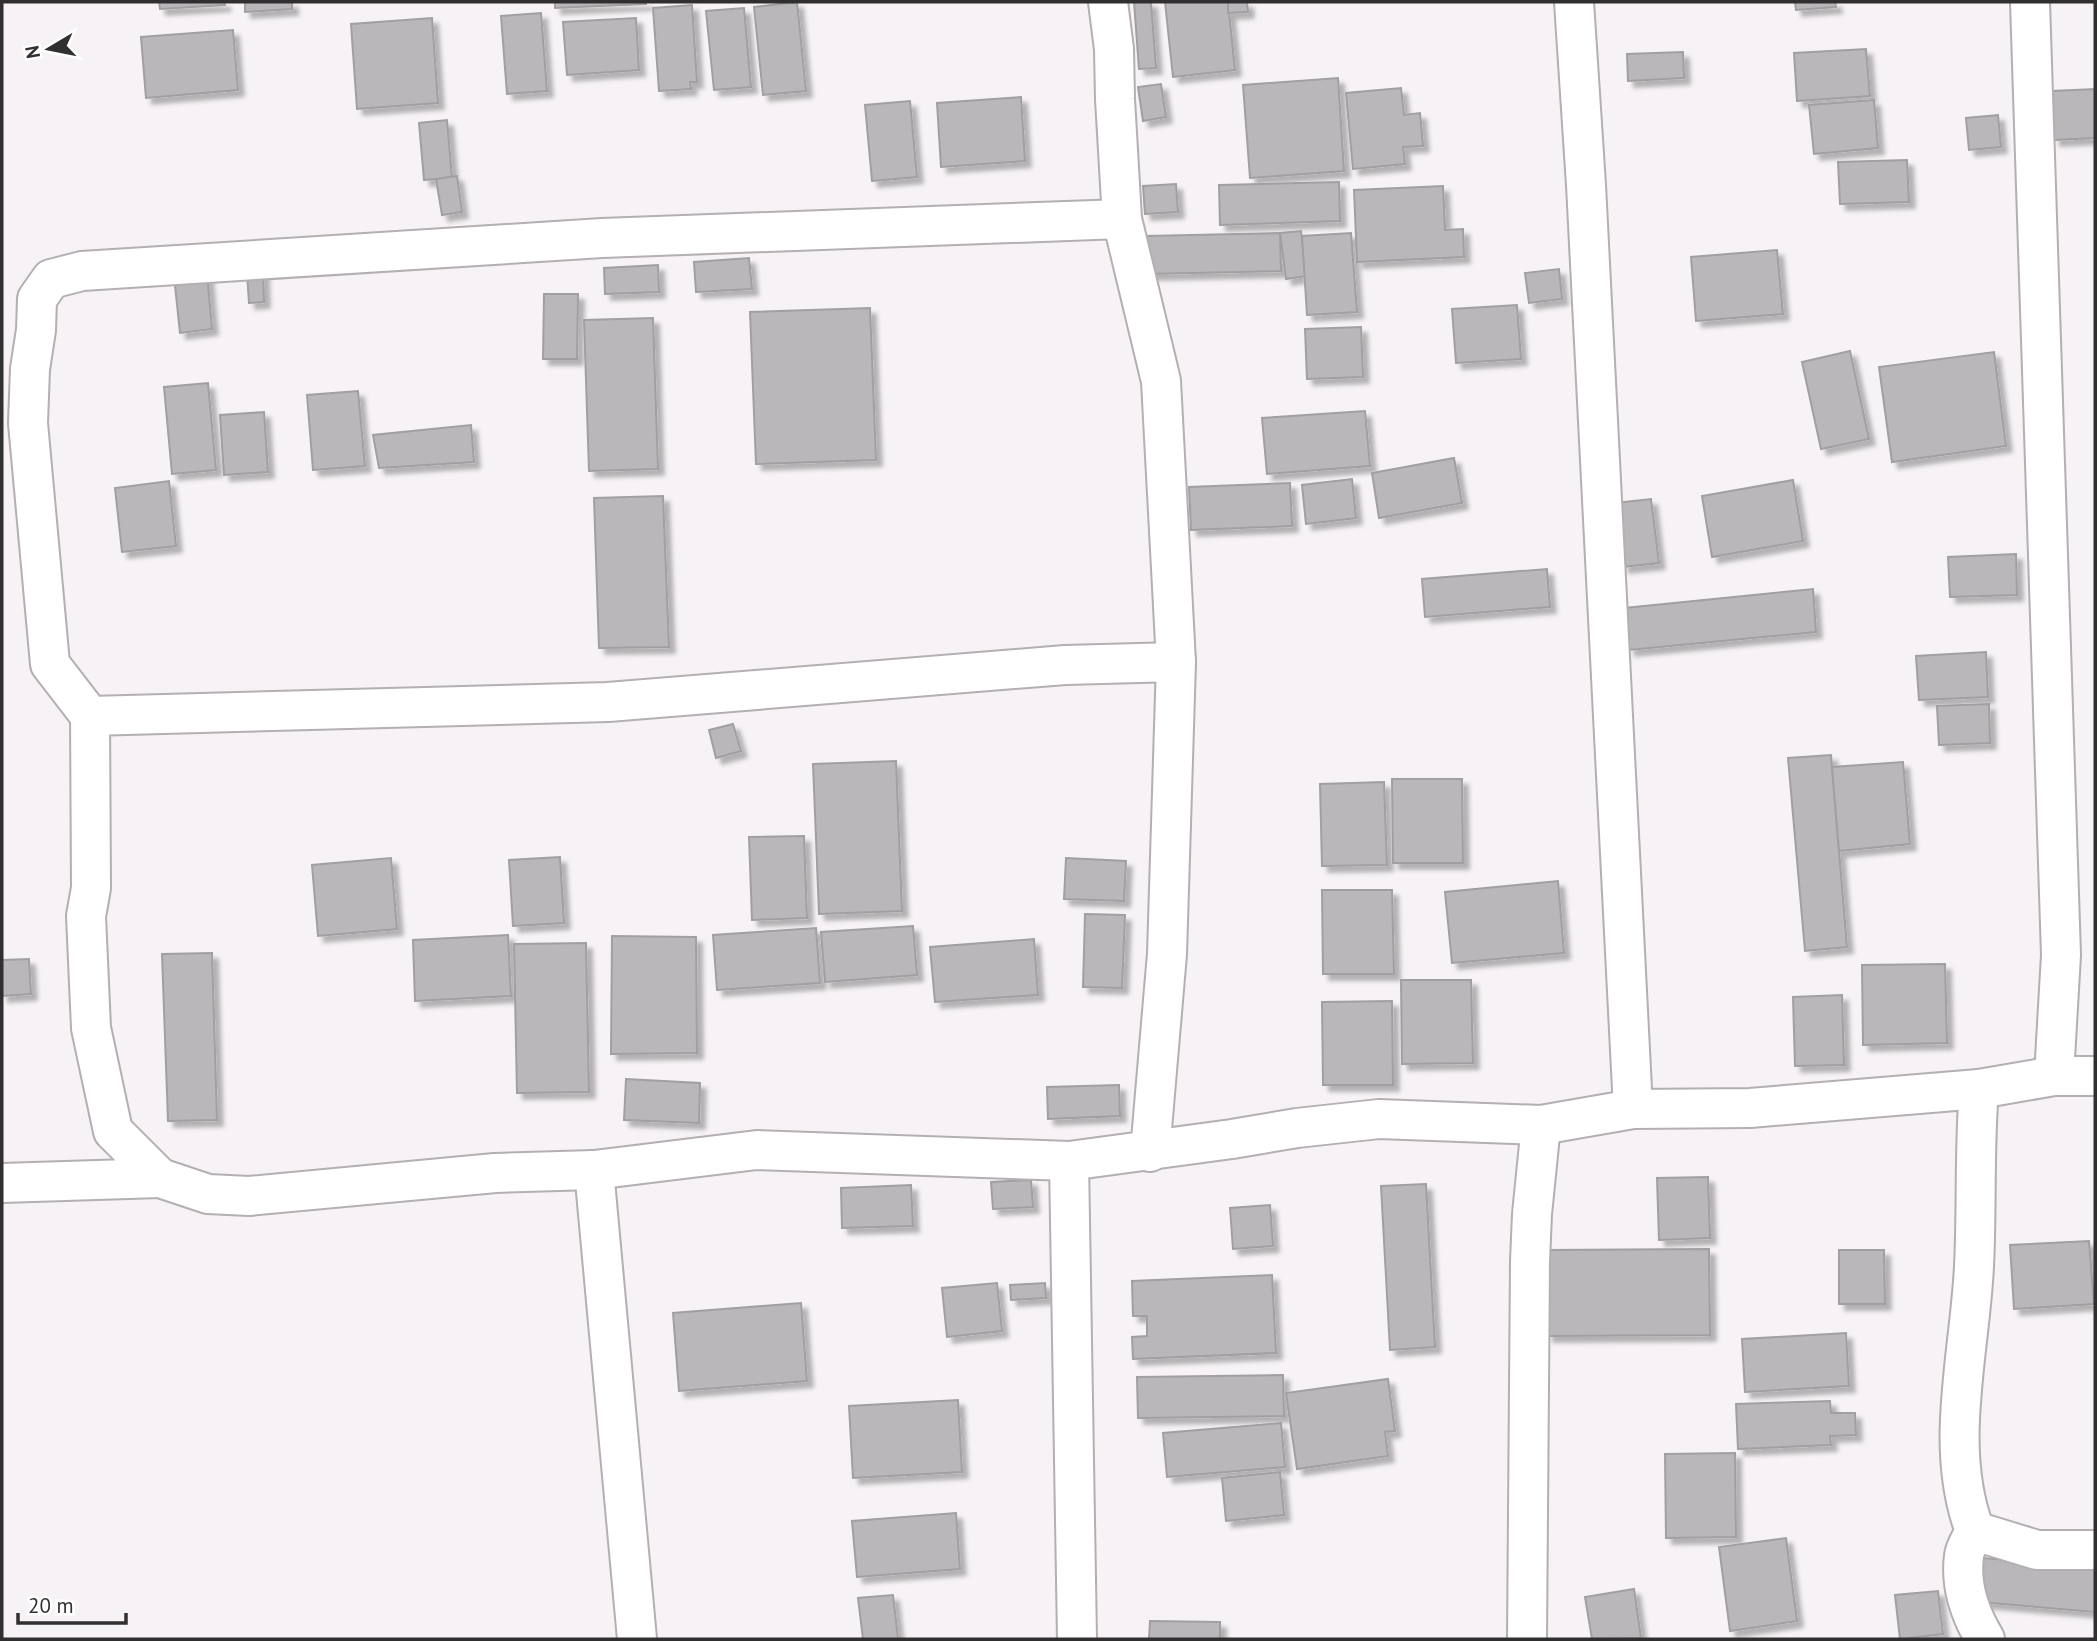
<svg xmlns="http://www.w3.org/2000/svg" width="2097" height="1641" viewBox="0 0 2097 1641" font-family="'PT Sans',sans-serif">
	<style>
		.building { fill: #bab7ba; stroke: #a29fa2; stroke-width: 2; filter: url(#shadow) }
		.lines { fill: none; stroke-linecap: round; stroke-linejoin: round }
		.street-casing { stroke: #b3afb2; stroke-width: 42 }
		.street { stroke: #fff; stroke-width: 38 }
	</style>
	<defs>
		<filter id="shadow"><feDropShadow dx="6" dy="6" stdDeviation="2" flood-color="#0004"/></filter>
	</defs>
	<rect width="100%" height="100%" fill="#f6f2f5"/>
	<g class="building">
		<polygon points="159,2 224,2 225,5 160,9"/>
		<polygon points="245,2 292,2 292,9 245,12"/>
		<polygon points="555,2 646,2 646,4 555,8"/>
		<polygon points="797,2 806,91 763,95 754,7"/>
		<polygon points="1134,2 1151,2 1156,68 1139,69"/>
		<polygon points="1165,2 1228,2 1235,70 1173,77"/>
		<polygon points="1228,2 1247,2 1248,12 1228,13"/>
		<polygon points="1795,2 1835,2 1836,7 1796,10"/>
		<polygon points="692,5 697,82 690,82 691,89 659,91 653,8"/>
		<polygon points="744,8 751,87 714,90 706,11"/>
		<polygon points="541,13 547,91 507,94 501,16"/>
		<polygon points="432,18 438,103 357,109 351,24"/>
		<polygon points="636,18 639,70 567,75 563,22"/>
		<polygon points="233,30 238,90 146,98 141,37"/>
		<polygon points="1866,49 1870,96 1797,101 1794,53"/>
		<polygon points="1683,52 1684,78 1628,81 1627,54"/>
		<polygon points="1338,78 1344,171 1250,178 1243,85"/>
		<polygon points="1161,84 1166,117 1143,121 1138,87"/>
		<polygon points="1401,88 1404,115 1420,113 1423,146 1403,147 1405,164 1353,169 1346,93"/>
		<polygon points="2095,89 2095,138 2054,140 2052,91"/>
		<polygon points="1021,97 1025,161 941,167 937,103"/>
		<polygon points="1874,100 1878,148 1814,154 1809,105"/>
		<polygon points="910,101 917,177 872,181 865,105"/>
		<polygon points="1998,115 2001,147 1969,150 1966,118"/>
		<polygon points="447,120 452,178 424,180 419,123"/>
		<polygon points="1907,160 1909,202 1840,204 1838,162"/>
		<polygon points="457,176 462,212 442,215 436,179"/>
		<polygon points="1339,182 1340,221 1220,225 1219,185"/>
		<polygon points="1176,184 1178,212 1145,214 1143,186"/>
		<polygon points="1443,186 1445,230 1463,229 1464,257 1357,262 1354,190"/>
		<polygon points="1301,231 1306,276 1286,279 1280,233"/>
		<polygon points="1280,233 1281,271 1147,274 1146,236"/>
		<polygon points="1351,233 1357,312 1307,315 1302,236"/>
		<polygon points="1777,250 1783,314 1696,321 1691,257"/>
		<polygon points="749,258 752,289 696,292 694,262"/>
		<polygon points="658,265 659,292 605,294 604,268"/>
		<polygon points="1559,269 1562,299 1529,303 1525,273"/>
		<polygon points="263,272 264,302 249,303 247,273"/>
		<polygon points="207,273 212,329 180,333 174,276"/>
		<polygon points="544,294 578,294 577,359 543,359"/>
		<polygon points="1517,305 1521,359 1456,363 1452,309"/>
		<polygon points="870,308 876,460 756,464 750,312"/>
		<polygon points="653,318 658,469 589,471 584,320"/>
		<polygon points="1361,327 1363,377 1307,379 1305,329"/>
		<polygon points="1850,351 1869,439 1821,449 1802,362"/>
		<polygon points="1994,352 2006,446 1892,462 1879,367"/>
		<polygon points="208,383 216,470 172,474 164,387"/>
		<polygon points="358,391 365,466 313,470 307,395"/>
		<polygon points="1365,411 1370,466 1267,474 1262,418"/>
		<polygon points="264,412 268,472 224,475 220,415"/>
		<polygon points="471,425 474,462 379,468 373,435"/>
		<polygon points="1454,458 1462,503 1379,518 1372,473"/>
		<polygon points="1352,479 1356,518 1306,524 1302,485"/>
		<polygon points="1793,480 1803,541 1712,557 1702,496"/>
		<polygon points="169,481 176,546 122,552 115,488"/>
		<polygon points="1290,483 1292,526 1191,530 1189,487"/>
		<polygon points="663,496 669,647 599,648 594,498"/>
		<polygon points="1651,499 1659,563 1623,567 1616,503"/>
		<polygon points="2016,554 2017,595 1950,597 1948,557"/>
		<polygon points="1547,569 1550,607 1425,617 1422,579"/>
		<polygon points="1813,589 1816,632 1629,650 1625,608"/>
		<polygon points="1986,652 1988,697 1919,700 1916,656"/>
		<polygon points="1989,704 1990,743 1939,745 1937,706"/>
		<polygon points="733,724 741,751 716,758 709,730"/>
		<polygon points="1831,755 1847,947 1805,951 1788,758"/>
		<polygon points="896,761 902,911 819,914 813,764"/>
		<polygon points="1903,762 1910,844 1839,851 1832,767"/>
		<polygon points="1392,779 1462,779 1463,863 1393,863"/>
		<polygon points="1384,782 1387,865 1322,866 1320,784"/>
		<polygon points="804,836 807,918 752,920 749,837"/>
		<polygon points="560,857 564,923 513,926 509,860"/>
		<polygon points="391,858 397,929 318,936 312,865"/>
		<polygon points="1066,858 1126,861 1124,901 1064,899"/>
		<polygon points="1558,881 1564,953 1452,963 1445,892"/>
		<polygon points="1322,890 1392,890 1394,974 1323,974"/>
		<polygon points="1085,914 1125,915 1122,988 1083,987"/>
		<polygon points="913,926 917,975 825,982 821,932"/>
		<polygon points="816,928 820,983 717,990 713,935"/>
		<polygon points="508,935 511,996 415,1001 413,940"/>
		<polygon points="612,936 696,937 697,1053 611,1054"/>
		<polygon points="1034,939 1038,995 935,1002 930,947"/>
		<polygon points="586,943 589,1092 517,1093 514,944"/>
		<polygon points="212,953 217,1120 168,1121 162,954"/>
		<polygon points="29,959 31,994 2,996 2,960"/>
		<polygon points="1945,964 1947,1043 1863,1045 1862,965"/>
		<polygon points="1401,980 1471,980 1473,1063 1402,1064"/>
		<polygon points="1842,995 1844,1065 1795,1066 1793,997"/>
		<polygon points="1392,1001 1393,1085 1323,1085 1322,1002"/>
		<polygon points="626,1079 700,1083 699,1123 624,1120"/>
		<polygon points="1119,1085 1120,1116 1048,1119 1047,1087"/>
		<polygon points="1708,1177 1710,1238 1659,1240 1657,1178"/>
		<polygon points="1031,1180 1033,1207 993,1209 991,1182"/>
		<polygon points="1426,1184 1435,1347 1390,1350 1381,1186"/>
		<polygon points="911,1185 913,1226 842,1228 841,1188"/>
		<polygon points="1270,1205 1273,1246 1233,1249 1230,1208"/>
		<polygon points="2089,1241 2094,1304 2014,1309 2010,1245"/>
		<polygon points="1709,1249 1710,1335 1547,1336 1547,1250"/>
		<polygon points="1839,1250 1884,1250 1885,1304 1839,1304"/>
		<polygon points="1272,1275 1276,1353 1133,1359 1132,1337 1147,1336 1147,1316 1133,1316 1132,1281"/>
		<polygon points="997,1283 1002,1331 947,1337 942,1288"/>
		<polygon points="1045,1283 1046,1298 1011,1300 1010,1285"/>
		<polygon points="801,1303 807,1381 679,1391 673,1313"/>
		<polygon points="1846,1333 1849,1386 1745,1392 1742,1339"/>
		<polygon points="1283,1375 1284,1416 1138,1418 1137,1377"/>
		<polygon points="1388,1379 1395,1431 1385,1432 1388,1456 1297,1469 1286,1393"/>
		<polygon points="958,1400 962,1472 853,1478 849,1406"/>
		<polygon points="1830,1401 1831,1413 1855,1413 1856,1435 1830,1436 1831,1445 1738,1449 1736,1404"/>
		<polygon points="1281,1423 1285,1467 1167,1477 1163,1433"/>
		<polygon points="1735,1453 1736,1537 1666,1538 1665,1454"/>
		<polygon points="1280,1472 1284,1515 1226,1521 1222,1478"/>
		<polygon points="956,1513 960,1569 857,1577 852,1521"/>
		<polygon points="1786,1538 1797,1621 1730,1631 1719,1547"/>
		<polygon points="1983,1558 2095,1567 2095,1612 1980,1602"/>
		<polygon points="1634,1589 1641,1638 1592,1639 1585,1597"/>
		<polygon points="1938,1591 1943,1634 1900,1639 1895,1595"/>
		<polygon points="893,1595 898,1639 863,1639 858,1598"/>
		<polygon points="1150,1621 1220,1622 1220,1639 1149,1639"/>
	</g>
	<g class="lines">
		<defs>
			<g id="street">
				<polyline points="1108,2 1114,49 1115,99 1122,219 1161,381 1176,662 1167,954 1150,1152"/>
				<polyline points="1574,2 1586,185 1633,1109"/>
				<polyline points="2030,2 2061,955 2054,1076"/>
				<polyline points="1176,662 1065,665 608,702 90,716 91,888 86,916 91,1028 113,1131 160,1178 208,1194 249,1196 495,1173 594,1170 757,1150 1069,1161 1232,1139 1297,1128 1379,1119 1541,1125 1633,1109 1750,1108 1979,1089 2054,1076 2095,1076"/>
				<polyline points="90,716 50,664 28,423 30,369 36,330 37,299 51,279 82,271 602,238 1122,219"/>
				<path d="M 1979,1089 C 1974,1148 1977,1207 1974,1266 C 1970,1353 1943,1447 1975,1531 L 2037,1550 L 2095,1550"/>
				<polyline points="1069,1161 1077,1639"/>
				<polyline points="594,1170 637,1639"/>
				<polyline points="2,1183 160,1178"/>
				<path d="M 1975,1531 C 1972,1538 1965,1547 1964,1556 C 1960,1586 1970,1614 1985,1639"/>
				<polyline points="1527,1639 1530,1261 1532,1214 1541,1125"/>
			</g>
		</defs>
		<use href="#street" class="street-casing"/>
		<use href="#street" class="street"/>
	</g>
	<rect width="2097" height="1641" fill="none" stroke="#313031" stroke-width="7"/>
	<g transform="translate(49 49) rotate(260)" stroke="#ffffff" stroke-width="5" paint-order="stroke">
	<path d="M0-5L12 26L0 18L-12 26Z" fill="#313031"/>
	<text y="-10" font-size="19" font-weight="bold" text-anchor="middle" fill="#313031">N</text>
	</g>
	<path d="M18 1613v10h108v-10" fill="none" stroke="#313031" stroke-width="3.5"/>
	<text x="28" y="1613" font-size="21" fill="#313031" stroke="#ffffff" stroke-width="5" paint-order="stroke">20 m</text>
</svg>
